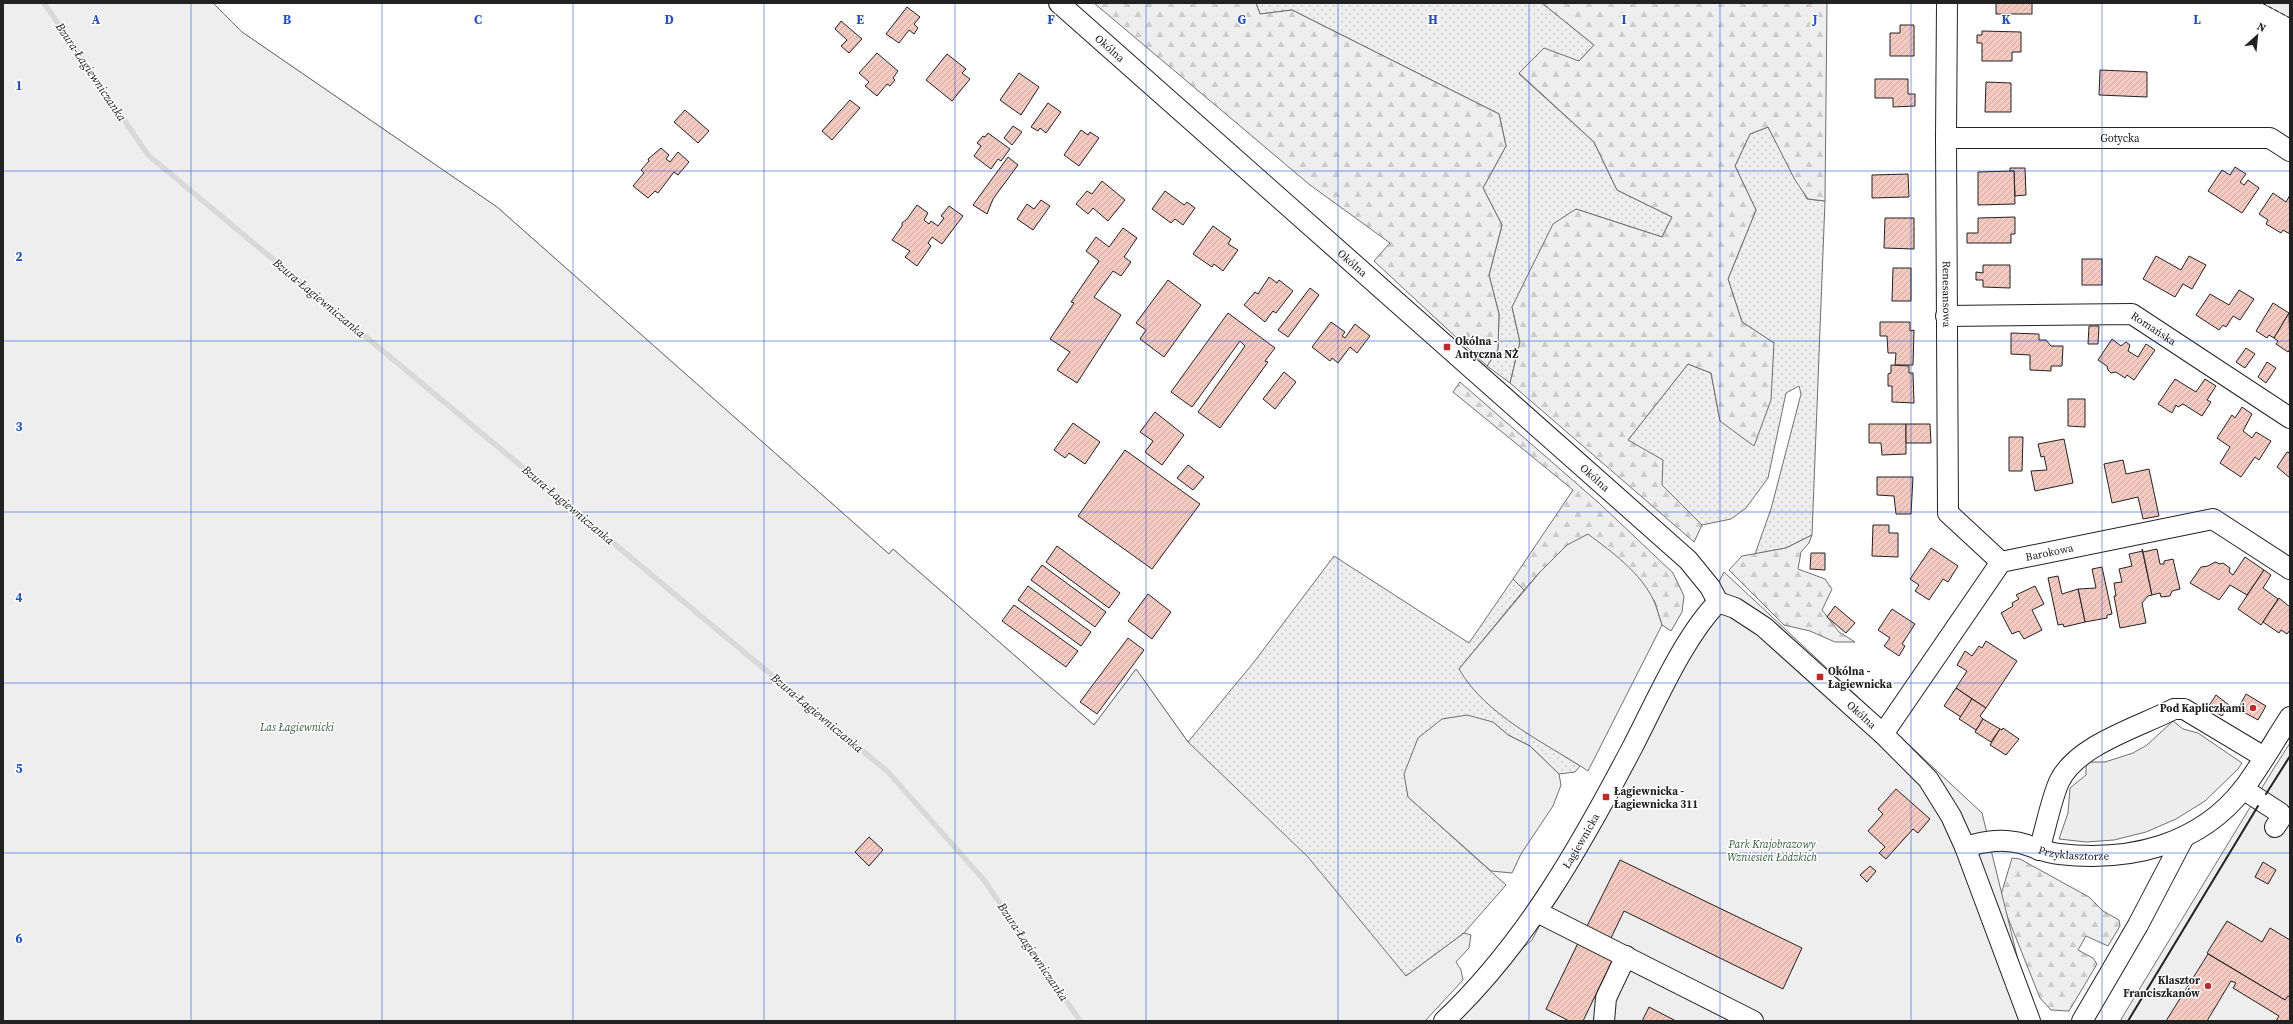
<svg xmlns="http://www.w3.org/2000/svg" width="2293" height="1024" viewBox="0 0 2293 1024" font-family="'Source Serif 4',serif">
	<style>
		.grass { fill: url(#grass-dots); stroke: #6f6f6f }
		.forest { fill: url(#forest-firs); stroke: #6f6f6f }
		.green { fill: #eee; stroke: #6f6f6f }
		.parking { fill: #ededed; stroke: #6f6f6f }
		.lines { fill: none; stroke-linecap: round; stroke-linejoin: round }
		.stream { stroke: #d9d9d9; stroke-width: 5.5 }
		.building { fill: url(#building-hatch); stroke: #222 }
		.minor-casing { stroke: #222; stroke-width: 22 }
		.minor { stroke: #fff; stroke-width: 20 }
		.fence { stroke: #222; stroke-width: 1; stroke-dasharray: 5 2; stroke-linecap: butt }
		.wall { stroke: #222; stroke-width: 2 }
		.grid { fill: none; stroke: #1d4ed8; stroke-width: 1; stroke-opacity: 0.55 }
		.poi-dot { fill: #c62828; stroke: #fff; stroke-width: 1.5 }
		.labels { text-anchor: middle; stroke-width: 3; stroke-linejoin: round; paint-order: stroke }
		.street-label { font-size: 11px; fill: #222; stroke: #fff }
		.poi-label { font-size: 11px; font-weight: bold; fill: #222; stroke: #fff; text-anchor: start }
		.park-label { font-size: 11px; font-style: italic; fill: #2f5e38; stroke: #fff }
		.water-label { font-size: 12px; font-style: italic; fill: #222; stroke: #fff }
		.grid-label { font-size: 13px; text-anchor: middle; font-weight: bold; fill: #1d4ed8; stroke: #fff; stroke-width: 3; stroke-linejoin: round; paint-order: stroke }
	</style>
	<defs>
		<pattern id="grass-dots" width="8" height="8" patternUnits="userSpaceOnUse"><rect width="8" height="8" fill="#eee"/><path d="M2 2h.1M6 6h.1" fill="none" stroke="#ccc" stroke-width="1.8" stroke-linecap="round"/></pattern>
		<pattern id="forest-firs" width="22" height="20" patternUnits="userSpaceOnUse"><rect width="22" height="20" fill="#eee"/><path d="M5 1l3.5 6h-7zM16 11l3.5 6h-7z" fill="#ccc"/></pattern>
		<pattern id="building-hatch" width="6" height="6" patternUnits="userSpaceOnUse"><rect width="6" height="6" fill="#f3c9c0"/><path d="M-1 1l2-2M0 6l6-6M5 7l2-2" fill="none" stroke="#d0aca5"/></pattern>
	</defs>
	<rect width="100%" height="100%" fill="#fff"/>
	<g class="grass">
		<polygon points="1256,3 1542,3 1594,45 1579,61 1519,74 1594,142 1617,190 1672,217 1662,237 1576,209 1512,307 1520,342 1510,383 1487,366 1498,349 1499,314 1489,275 1502,225 1483,188 1506,146 1499,114 1292,10 1260,14"/>
		<polygon points="242,32 497,207 889,554 893,549 1094,725 1136,669 1188,742 1254,662 1334,556 1469,643 1513,579 1524,590 1459,669 1506,718 1580,766 1575,772 1559,774 1530,746 1508,735 1493,722 1418,738 1407,788 1408,797 1506,885 1464,933 1406,976 148,140"/>
		<polygon points="1768,127 1807,199 1825,201 1812,535 1786,548 1755,554 1771,509 1801,394 1799,386 1786,393 1768,478 1746,508 1731,519 1702,525 1662,485 1628,440 1688,364 1711,373 1720,421 1774,343 1742,322 1728,279 1756,210 1735,166 1750,134"/>
	</g>
	<g class="forest">
		<polygon points="1094,3 1256,3 1260,14 1292,10 1499,114 1506,146 1483,188 1502,225 1489,275 1499,314 1498,349 1487,366 1374,261 1390,243 1310,185"/>
		<polygon points="1542,3 1827,3 1825,201 1808,199 1795,180 1768,127 1750,134 1735,166 1756,210 1728,279 1742,322 1774,343 1771,400 1754,446 1720,421 1711,373 1688,364 1628,440 1663,460 1662,485 1702,525 1694,542 1510,383 1520,342 1512,307 1553,224 1576,209 1662,237 1672,217 1617,190 1594,142 1519,73 1544,48 1579,61 1594,45"/>
		<polygon points="1460,382 1599,503 1673,573 1684,596 1682,612 1671,631 1662,625 1654,600 1540,572 1524,590 1513,579 1573,490 1453,392"/>
		<polygon points="1812,535 1809,543 1801,552 1798,569 1825,579 1832,589 1822,610 1839,632 1855,642 1835,642 1810,631 1784,625 1729,570 1742,556 1786,548"/>
		<polygon points="2012,858 2020,859 2089,897 2103,911 2119,920 2120,926 2108,946 2086,936 2078,950 2093,958 2097,964 2069,1011 2051,1010 2040,998 2000,898"/>
	</g>
	<g class="green">
		<polygon points="3,3 213,3 242,32 497,207 889,554 893,549 1094,725 1136,669 1188,742 1308,857 1406,976 1464,933 1471,935 1469,948 1456,962 1461,970 1463,980 1425,1021 3,1021"/>
		<polygon points="2262,3 2290,3 2290,18"/>
		<path d="M 1588,534 C 1612,552 1641,573 1654,601 C 1657,608 1659,617 1662,625 L 1588,771 C 1544,742 1486,716 1459,669 L 1540,572 L 1567,545 Z"/>
		<polygon points="1724,572 1982,813 2033,1021 1436,1021 1532,940"/>
		<polygon points="1467,715 1493,722 1508,735 1530,746 1559,774 1561,785 1553,806 1521,854 1512,873 1491,871 1408,797 1404,774 1418,738 1442,719"/>
		<polygon points="2290,743 2290,1021 2120,1021 2274,768"/>
	</g>
	<polygon class="parking" points="2173,721 2183,729 2198,733 2242,763 2238,769 2205,801 2176,819 2146,832 2114,840 2086,842 2059,839 2068,813 2070,788 2086,775 2086,762 2105,762 2133,753 2147,745"/>
	<g class="lines">
		<polyline class="stream" points="44,3 148,155 888,772 984,880 1080,1021"/>
	</g>
	<g class="building">
		<rect x="1996" y="3" width="36" height="11"/>
		<polygon points="907,7 920,17 914,24 918,28 914,34 909,30 899,43 886,34"/>
		<polygon points="841,21 862,39 849,53 841,46 847,40 835,29"/>
		<polygon points="1900,25 1914,25 1914,56 1890,56 1890,33 1900,33"/>
		<polygon points="1982,31 2021,32 2021,52 2012,52 2012,61 1982,61 1982,43 1977,43 1977,35 1982,35"/>
		<polygon points="877,53 898,71 893,78 895,80 890,86 887,84 877,96 865,86 869,82 859,73"/>
		<polygon points="947,54 966,69 962,73 970,79 952,101 926,80"/>
		<polygon points="2100,70 2147,72 2147,97 2099,95"/>
		<polygon points="1019,73 1039,87 1021,115 1000,100"/>
		<polygon points="1875,79 1908,79 1908,94 1915,94 1915,106 1893,107 1893,98 1875,98"/>
		<polygon points="1986,82 2011,83 2011,112 1985,112"/>
		<polygon points="850,100 860,108 832,140 822,131"/>
		<polygon points="1048,103 1061,112 1046,133 1040,128 1038,131 1031,127"/>
		<polygon points="685,110 709,131 698,143 674,122"/>
		<polygon points="1013,126 1022,132 1012,145 1004,138"/>
		<polygon points="1081,130 1088,135 1090,132 1099,138 1079,166 1064,155"/>
		<polygon points="988,133 1010,149 1001,161 998,159 991,169 974,156 981,146 977,143 983,136 985,137"/>
		<polygon points="661,148 669,155 666,159 670,162 678,152 689,162 678,175 674,172 658,193 655,191 648,198 633,186 644,173 641,170 649,161 648,159"/>
		<polygon points="1008,157 1018,165 993,199 987,214 973,205"/>
		<polygon points="2235,167 2246,174 2240,182 2244,185 2248,180 2259,188 2242,213 2208,191 2222,170 2230,175"/>
		<polygon points="2010,168 2025,168 2026,195 2015,196 2014,171 2010,171"/>
		<polygon points="2014,171 2015,204 1978,205 1978,172"/>
		<polygon points="1908,174 1909,197 1872,198 1872,175"/>
		<polygon points="1102,181 1125,200 1108,221 1093,208 1088,214 1076,204 1087,191 1092,194"/>
		<polygon points="1165,191 1184,205 1187,202 1195,208 1183,225 1175,219 1171,223 1152,209"/>
		<polygon points="2273,193 2286,202 2290,195 2290,234 2283,230 2281,233 2266,224 2268,220 2259,214"/>
		<polygon points="1041,200 1050,206 1033,230 1017,219 1027,204 1034,209"/>
		<polygon points="917,205 928,213 924,220 929,224 931,221 938,226 944,218 941,216 949,206 963,216 942,244 932,237 928,243 931,246 917,266 905,257 910,251 892,240 902,226 902,223 907,219"/>
		<polygon points="2015,217 2015,234 2011,234 2011,243 1967,243 1967,233 1978,233 1978,218"/>
		<polygon points="1885,218 1914,218 1914,249 1884,248"/>
		<polygon points="1213,226 1231,239 1228,244 1238,250 1223,271 1214,264 1212,267 1193,254"/>
		<polygon points="1123,228 1137,238 1124,257 1131,262 1121,276 1113,271 1094,297 1121,315 1077,383 1057,370 1070,352 1050,339 1074,303 1071,302 1099,261 1086,251 1096,237 1109,247"/>
		<polygon points="2156,256 2181,270 2189,256 2206,265 2192,289 2183,284 2175,297 2143,279"/>
		<rect x="2082" y="259" width="20" height="26"/>
		<polygon points="1983,265 2010,265 2010,288 1983,287 1983,280 1976,280 1976,272 1983,273"/>
		<polygon points="1893,268 1911,268 1911,301 1892,301"/>
		<polygon points="1269,277 1277,283 1279,280 1293,291 1276,313 1273,311 1265,322 1244,305 1255,292 1258,294"/>
		<polygon points="1168,280 1201,305 1164,357 1140,339 1146,330 1136,323"/>
		<polygon points="1310,288 1319,295 1288,337 1278,330"/>
		<polygon points="2239,290 2254,299 2240,320 2233,316 2226,327 2223,325 2219,330 2196,315 2210,294 2229,305"/>
		<polygon points="2273,303 2289,313 2274,338 2269,335 2267,338 2256,331"/>
		<polygon points="1228,313 1275,348 1265,361 1268,362 1220,428 1198,412 1245,346 1240,341 1192,407 1171,392"/>
		<polygon points="2289,313 2290,349 2288,352 2276,344 2278,341 2274,338"/>
		<polygon points="1331,322 1345,332 1342,336 1345,338 1355,324 1370,336 1357,353 1350,347 1338,363 1332,358 1330,361 1312,347"/>
		<polygon points="1880,322 1910,322 1910,331 1914,330 1913,365 1895,365 1896,353 1888,353 1887,336 1880,336"/>
		<polygon points="2089,326 2099,326 2098,344 2088,344"/>
		<polygon points="2011,333 2039,334 2039,340 2046,340 2051,346 2063,346 2062,366 2051,366 2051,371 2030,370 2030,355 2011,354"/>
		<polygon points="2112,339 2121,346 2126,342 2130,345 2128,351 2138,357 2146,344 2155,350 2134,380 2127,375 2125,378 2116,372 2111,373 2108,370 2107,366 2098,360"/>
		<polygon points="2246,348 2255,354 2245,368 2236,362"/>
		<polygon points="2267,362 2276,368 2266,383 2258,377"/>
		<polygon points="1891,365 1909,366 1909,373 1913,373 1914,403 1892,402 1892,386 1888,386 1888,374 1891,373"/>
		<polygon points="1284,372 1296,382 1275,409 1263,399"/>
		<polygon points="2175,379 2196,392 2205,379 2216,386 2207,400 2211,402 2202,416 2183,404 2178,407 2176,405 2172,413 2158,404"/>
		<polygon points="2068,399 2085,399 2085,427 2068,426"/>
		<polygon points="2242,407 2252,414 2243,431 2252,438 2256,432 2271,441 2259,460 2255,457 2241,477 2220,463 2230,447 2217,438 2232,415 2235,418"/>
		<polygon points="1155,412 1184,435 1162,465 1145,452 1153,441 1140,432"/>
		<polygon points="1073,423 1100,442 1085,464 1069,453 1065,458 1054,450"/>
		<polygon points="1869,424 1906,424 1906,454 1882,455 1881,443 1869,443"/>
		<polygon points="1906,424 1930,424 1931,443 1906,443"/>
		<polygon points="2009,437 2023,437 2022,471 2009,471"/>
		<polygon points="2064,439 2073,483 2035,491 2031,471 2047,470 2044,456 2041,457 2038,444"/>
		<polygon points="1125,450 1200,504 1152,569 1078,516"/>
		<polygon points="2287,452 2290,453 2290,478 2277,467"/>
		<polygon points="2123,460 2126,474 2149,469 2159,516 2143,519 2138,497 2112,503 2104,464"/>
		<polygon points="1188,465 1204,477 1193,490 1177,478"/>
		<polygon points="1877,477 1913,477 1911,514 1896,514 1894,496 1877,495"/>
		<polygon points="1873,525 1889,525 1889,533 1898,533 1898,557 1872,556"/>
		<polygon points="1057,546 1120,593 1109,608 1046,562"/>
		<polygon points="1931,548 1958,566 1948,582 1943,579 1929,600 1915,591 1919,585 1910,579"/>
		<polygon points="2142,549 2152,595 2148,596 2142,603 2146,623 2120,628 2114,596 2116,596 2114,583 2122,582 2119,569 2132,566 2129,554 2143,551"/>
		<polygon points="2157,549 2160,564 2164,564 2164,561 2173,559 2180,589 2172,591 2170,596 2161,597 2160,593 2152,595 2143,552"/>
		<polygon points="1811,553 1825,553 1825,570 1810,569"/>
		<polygon points="2245,557 2264,570 2247,595 2230,585 2219,600 2190,583 2201,567 2208,566 2215,562 2220,564 2223,563 2230,568 2229,572 2233,575"/>
		<polygon points="1042,565 1106,612 1095,627 1031,580"/>
		<polygon points="2102,567 2112,614 2107,615 2107,618 2085,622 2078,589 2096,588 2092,569"/>
		<polygon points="2264,570 2271,575 2263,588 2278,599 2261,625 2238,609"/>
		<polygon points="2058,576 2062,594 2078,589 2085,622 2064,627 2063,624 2058,625 2048,578"/>
		<polygon points="1028,586 1091,632 1081,646 1018,600"/>
		<polygon points="2035,586 2044,604 2032,610 2042,630 2024,639 2019,631 2012,634 2001,613 2013,606 2012,603 2019,599 2016,595"/>
		<polygon points="1148,594 1171,612 1152,639 1128,621"/>
		<polygon points="2279,598 2290,607 2290,630 2287,634 2281,630 2279,633 2263,622"/>
		<polygon points="1014,605 1078,651 1066,667 1002,621"/>
		<polygon points="1835,606 1855,623 1846,633 1827,617"/>
		<polygon points="1892,609 1915,624 1902,644 1905,646 1899,656 1884,646 1890,638 1878,630"/>
		<polygon points="1128,638 1144,650 1097,714 1080,702"/>
		<polygon points="1986,641 2017,661 1986,708 1956,688 1967,671 1957,665 1965,651 1972,656 1979,646 1982,648"/>
		<polygon points="1956,688 1972,699 1961,717 1944,706"/>
		<polygon points="2246,694 2266,706 2258,720 2238,709"/>
		<polygon points="2216,695 2229,705 2222,716 2208,707"/>
		<polygon points="1972,699 1986,708 1980,716 1983,719 1976,730 1959,719"/>
		<polygon points="1983,719 2000,729 1991,742 1975,732"/>
		<polygon points="2003,728 2019,739 2006,755 1990,745 2000,729 2002,730"/>
		<polygon points="1896,789 1930,819 1918,833 1913,829 1886,859 1879,853 1885,847 1868,831 1883,814 1878,809"/>
		<polygon points="869,837 883,850 869,866 855,852"/>
		<polygon points="1620,860 1802,948 1783,989 1624,911 1610,940 1586,928"/>
		<polygon points="2263,862 2276,870 2268,884 2255,877"/>
		<polygon points="1870,866 1876,871 1867,882 1860,875"/>
		<polygon points="2227,921 2262,942 2270,928 2290,940 2290,996 2285,1000 2207,953"/>
		<polygon points="1579,941 1614,957 1583,1021 1569,1021 1546,1009"/>
		<polygon points="2208,954 2285,1000 2288,996 2290,997 2290,1021 2276,1021 2279,1016 2233,988 2236,983 2231,981 2207,1021 2166,1021"/>
		<polygon points="1649,1007 1676,1021 1642,1021"/>
	</g>
	<g class="lines">
		<defs>
			<g id="minor">
				<path id="s1" d="M 1059,3 L 1688,560 L 1710,587 L 1718,602 L 1735,608 L 1764,627 L 1883,734 L 1928,779 L 1951,816 L 1965,847 L 2030,1021"/>
				<path id="s2" d="M 1947,3 L 1946,138 L 1948,513 L 2001,562"/>
				<path id="s3" d="M 1946,138 L 2270,138 L 2290,151"/>
				<path id="s4" d="M 1946,316 L 2132,314 L 2290,418"/>
				<path id="s5" d="M 1883,734 L 2001,562 L 2213,519 L 2290,569"/>
				<polyline points="2243,789 2280,813 2281,818 2275,827"/>
				<path id="s6" d="M 1965,847 C 1986,841 2003,838 2024,844 C 2036,848 2047,853 2059,854 C 2129,862 2199,846 2244,788 C 2261,765 2275,740 2290,717"/>
				<path d="M 2039,850 C 2046,828 2050,803 2059,782 C 2076,745 2139,727 2174,709 L 2184,709 L 2264,757"/>
				<polyline points="1537,912 1753,1021"/>
				<path id="s7" d="M 1444,1021 C 1526,943 1580,847 1632,748 C 1656,702 1683,638 1718,602"/>
				<polyline points="1604,1021 1606,998 1626,956"/>
				<polyline points="2082,1021 2138,925 2183,839"/>
			</g>
		</defs>
		<use href="#minor" class="minor-casing"/>
		<use href="#minor" class="minor"/>
		<polyline class="fence" points="2262,3 2290,18"/>
		<g class="wall">
			<polyline points="2266,794 2290,756"/>
			<polyline points="2128,1021 2258,806"/>
		</g>
	</g>
	<path class="grid" d="M 191,3 L 191,1021M 382,3 L 382,1021M 573,3 L 573,1021M 764,3 L 764,1021M 955,3 L 955,1021M 1146,3 L 1146,1021M 1338,3 L 1338,1021M 1529,3 L 1529,1021M 1720,3 L 1720,1021M 1911,3 L 1911,1021M 2102,3 L 2102,1021M 3,171 L 2290,171M 3,341 L 2290,341M 3,512 L 2290,512M 3,683 L 2290,683M 3,853 L 2290,853"/>
	<g class="poi-dot">
		<rect x="1443" y="343" width="8" height="8" rx="2"/>
		<rect x="1816" y="673" width="8" height="8" rx="2"/>
		<circle cx="2253" cy="708" r="4"/>
		<rect x="1602" y="793" width="8" height="8" rx="2"/>
		<circle cx="2208" cy="986" r="4"/>
	</g>
	<g class="labels">
		<g class="street-label">
			<text dy="4" stroke="none"><textPath href="#s1" startOffset="68">Okólna</textPath></text>
			<text dy="4" stroke="none"><textPath href="#s3" startOffset="174">Gotycka</textPath></text>
			<text dy="4" stroke="none"><textPath href="#s1" startOffset="392">Okólna</textPath></text>
			<text dy="4" stroke="none"><textPath href="#s2" startOffset="291">Renesansowa</textPath></text>
			<text dy="4" stroke="none"><textPath href="#s4" startOffset="212">Romańska</textPath></text>
			<text dy="4" stroke="none"><textPath href="#s1" startOffset="716">Okólna</textPath></text>
			<text dy="4" stroke="none"><textPath href="#s5" startOffset="258">Barokowa</textPath></text>
			<text dy="4" stroke="none"><textPath href="#s1" startOffset="1076">Okólna</textPath></text>
			<text dy="4" stroke="none"><textPath href="#s7" startOffset="227">Łagiewnicka</textPath></text>
			<text dy="4" stroke="none"><textPath href="#s6" startOffset="111">Przyklasztorze</textPath></text>
		</g>
		<g class="poi-label">
			<text x="1455" y="345">Okólna -<tspan x="1455" dy="13">Antyczna NŻ</tspan></text>
			<text x="1828" y="675">Okólna -<tspan x="1828" dy="13">Łagiewnicka</tspan></text>
			<text x="2245" y="712" text-anchor="end">Pod Kapliczkami</text>
			<text x="1614" y="795">Łagiewnicka -<tspan x="1614" dy="13">Łagiewnicka 311</tspan></text>
			<text x="2200" y="984" text-anchor="end">Klasztor<tspan x="2200" dy="13">Franciszkanów</tspan></text>
		</g>
		<g class="park-label">
			<text x="297" y="731">Las Łagiewnicki</text>
			<text x="1772" y="848">Park Krajobrazowy<tspan x="1772" dy="13">Wzniesień Łódzkich</tspan></text>
		</g>
		<g class="water-label">
			<text transform="translate(91 72) rotate(56)" y="4">Bzura-Łagiewniczanka</text>
			<text transform="translate(319 298) rotate(40)" y="4">Bzura-Łagiewniczanka</text>
			<text transform="translate(568 505) rotate(40)" y="4">Bzura-Łagiewniczanka</text>
			<text transform="translate(817 713) rotate(40)" y="4">Bzura-Łagiewniczanka</text>
			<text transform="translate(1033 952) rotate(56)" y="4">Bzura-Łagiewniczanka</text>
		</g>
	</g>
	<g class="grid-label">
		<text x="96" y="24">A</text>
		<text x="287" y="24">B</text>
		<text x="478" y="24">C</text>
		<text x="669" y="24">D</text>
		<text x="860" y="24">E</text>
		<text x="1051" y="24">F</text>
		<text x="1242" y="24">G</text>
		<text x="1433" y="24">H</text>
		<text x="1624" y="24">I</text>
		<text x="1815" y="24">J</text>
		<text x="2006" y="24">K</text>
		<text x="2197" y="24">L</text>
		<text x="19" y="90">1</text>
		<text x="19" y="261">2</text>
		<text x="19" y="431">3</text>
		<text x="19" y="602">4</text>
		<text x="19" y="773">5</text>
		<text x="19" y="943">6</text>
	</g>
	<rect width="2293" height="1024" fill="none" stroke="#222222" stroke-width="8"/>
	<g transform="translate(2257 36) rotate(27)" stroke="#ffffff" stroke-width="3" paint-order="stroke">
	<path d="M0-3L7 15L0 10L-7 15Z" fill="#222222"/>
	<text y="-6" font-size="11" font-weight="bold" text-anchor="middle" fill="#222222">N</text>
	</g>
</svg>
